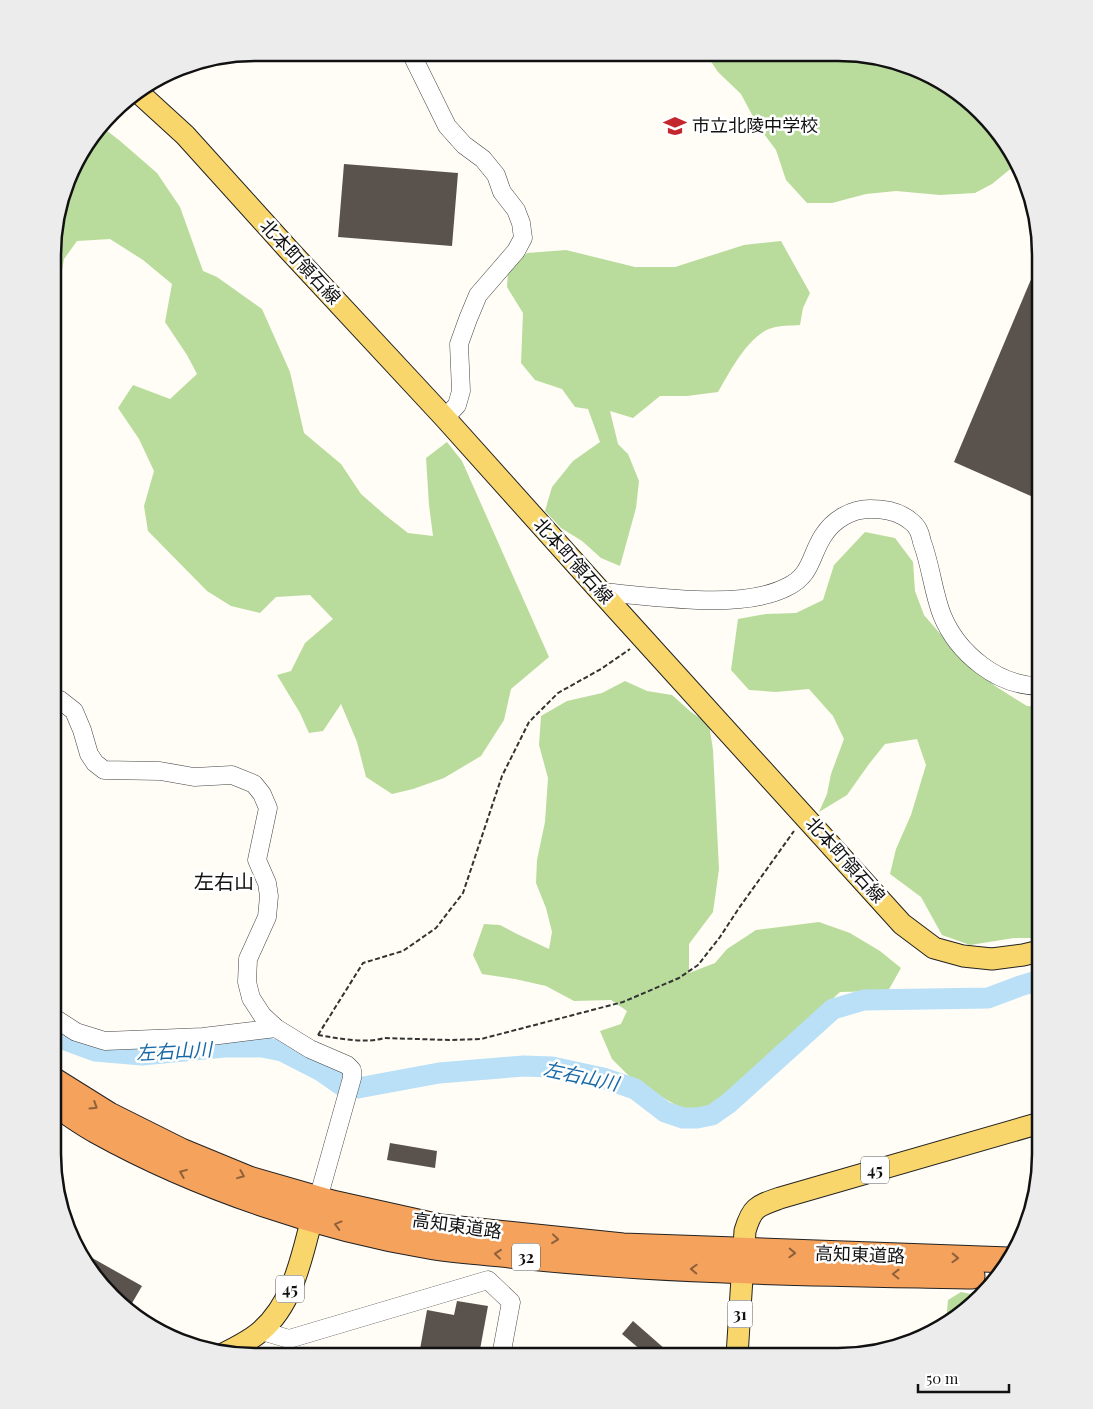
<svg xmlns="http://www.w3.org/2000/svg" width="1093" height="1409" viewBox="0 0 1093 1409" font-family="'Playfair Display','Noto Sans JP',serif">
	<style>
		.forest { fill: #b9dc9c }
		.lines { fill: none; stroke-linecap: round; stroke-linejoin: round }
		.river { stroke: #b9e0f7; stroke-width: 21 }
		.building { fill: #5a524d }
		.minor-casing { stroke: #444; stroke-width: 19 }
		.major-casing { stroke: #222; stroke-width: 23 }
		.highway-casing { stroke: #222; stroke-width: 27 }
		.path { stroke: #333; stroke-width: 2; stroke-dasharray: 5 2.5; stroke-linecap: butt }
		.minor { stroke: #fff; stroke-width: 18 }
		.major { stroke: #f9d66b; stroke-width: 21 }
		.highway { stroke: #f5a25d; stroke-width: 25 }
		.oneway { stroke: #8e613b }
		.labels { text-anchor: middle; stroke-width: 5; stroke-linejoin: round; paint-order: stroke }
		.shield { fill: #fff; stroke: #585858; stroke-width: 1 }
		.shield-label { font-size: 16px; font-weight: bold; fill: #111 }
		.poi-label { font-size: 18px; fill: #111; stroke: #fff; text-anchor: start }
		.street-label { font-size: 18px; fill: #111; stroke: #fff }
		.water-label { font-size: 19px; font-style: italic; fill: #1768a6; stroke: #fff }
		.quarter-label { font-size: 20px; fill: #111; stroke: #fff }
		.rim { fill: none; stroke: #111; stroke-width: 2.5 }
	</style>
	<rect width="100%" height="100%" fill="#fffdf5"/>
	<g class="forest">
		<polygon points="706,54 864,54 915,68 961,94 1020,166 1014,166 992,184 975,193 940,195 896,191 866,194 832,203 807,203 786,180 776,150 758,126 741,94 718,72"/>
		<polygon points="102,127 119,140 157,173 180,207 203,271 217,277 262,309 290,372 304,433 341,464 361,494 385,515 408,533 433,536 429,505 426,458 447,442 462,461 549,657 511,689 504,720 481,756 444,778 413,789 392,794 366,777 357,742 341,704 323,731 309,733 300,713 277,675 291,671 305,643 333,619 310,595 276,597 260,613 231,606 207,591 148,531 144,506 154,471 139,439 118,408 133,385 170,399 197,374 187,355 165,322 172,284 143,260 110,239 77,241 64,259 57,300 54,299 54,229 80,154"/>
		<path d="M 781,241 L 810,293 L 803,308 L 800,325 C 791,326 781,325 772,328 C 749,334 729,373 718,392 L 687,396 L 660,396 L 633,418 L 610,411 L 618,444 L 628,454 L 639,481 L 636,508 L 620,566 L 601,558 L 582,541 L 561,528 L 545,511 L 552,487 L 573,461 L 600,442 L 588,409 L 575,407 L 562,389 L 535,380 L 521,363 L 523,313 L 507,287 L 508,271 L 527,253 L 566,250 L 635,267 L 675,267 L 744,245 Z"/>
		<polygon points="865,532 895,538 913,562 915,591 924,615 942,636 995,686 1027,706 1040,707 1040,938 1014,938 970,945 942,935 921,897 890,874 896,849 911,815 926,765 917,739 885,744 869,764 847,795 819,812 827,794 831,774 844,739 833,716 809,689 776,692 749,690 731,670 738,619 766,614 796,613 823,600 834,565"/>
		<polygon points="625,681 647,691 672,695 691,712 709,724 713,750 719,869 713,912 689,944 689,973 715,963 727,949 756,930 819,922 850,933 880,951 901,968 888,991 840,992 767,1059 724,1097 709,1107 684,1110 632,1079 612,1059 600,1031 621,1024 627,1011 611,1000 574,1001 546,986 515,979 482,974 473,955 484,924 500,925 517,934 549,949 552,932 546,908 536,883 537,860 545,822 548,778 539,745 541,716 567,701 602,693"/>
		<polygon points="961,1292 980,1296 972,1306 946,1323 948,1300"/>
	</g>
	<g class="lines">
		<polyline class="river" points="53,1033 65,1040 95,1051 142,1055 225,1047 262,1047 282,1051 321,1071 341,1085 358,1088 439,1073 524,1066 552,1067 603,1078 635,1089 665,1112 683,1118 697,1118 712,1115 729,1103 833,1009 864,1000 988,998 1020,986 1040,980"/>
	</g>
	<g class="building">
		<polygon points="344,164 458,173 452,246 338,237"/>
		<polygon points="1040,258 1040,500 954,462"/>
		<polygon points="390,1143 437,1151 435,1168 387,1160"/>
		<polygon points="78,1250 142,1286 128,1310 103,1288"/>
		<polygon points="457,1301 488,1306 479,1355 419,1355 427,1310 454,1315"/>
		<polygon points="633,1321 673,1356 648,1356 622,1334"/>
	</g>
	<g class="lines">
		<defs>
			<g id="minor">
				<polyline points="411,53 447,126 464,145 483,159 496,175 502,192 516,210 521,223 523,238 516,251 478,295 468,319 459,344 461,391 457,405 445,418"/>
				<path d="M 601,592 C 653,596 740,611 787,587 C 812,575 810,556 823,536 C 833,520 851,509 870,509 C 881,509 893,510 903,516 C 907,518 915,524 917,528 C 920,532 921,538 922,542 C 931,566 933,592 942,615 C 950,635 964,652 981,665 C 998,678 1019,686 1040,686"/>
				<polyline points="53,697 60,700 74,711 82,730 89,754 95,763 104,770 160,771 194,777 232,775 254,784 262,794 268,808 257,860 267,883 269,896 267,917 248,959 247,982 251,998 262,1015 276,1028 310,1049 347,1065 352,1070 352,1078 318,1199"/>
				<polyline points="53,1017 76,1032 105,1041 203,1037 276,1028"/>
				<polyline points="262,1331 289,1339 488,1280 511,1302 501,1356"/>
			</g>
			<g id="major">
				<polyline points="139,93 185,135 287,248 445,418 601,592 902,924 934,948 963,956 992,959 1023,955 1040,951"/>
				<path d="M 225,1353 C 237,1347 251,1340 261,1331 C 297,1300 303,1247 316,1204"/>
				<path d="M 737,1356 L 745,1231 C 752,1207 757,1206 780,1198 L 1040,1123"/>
			</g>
			<g id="highway">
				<polyline points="53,1080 109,1115 181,1151 249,1179 332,1203 440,1227 623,1246 1009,1260"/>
				<path d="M 53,1102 C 67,1112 82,1123 97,1131 C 198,1187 320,1228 434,1247 C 462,1251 491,1253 519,1256 C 670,1272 821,1273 972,1276"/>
			</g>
		</defs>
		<use href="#minor" class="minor-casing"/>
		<use href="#major" class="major-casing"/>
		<use href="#highway" class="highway-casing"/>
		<g class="path">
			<path d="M 318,1035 C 337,1038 366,1044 384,1038 L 449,1040 L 481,1039 L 623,1002 L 679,978 L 698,965 L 720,937 L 739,908 L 794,831"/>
			<polyline points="318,1035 363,963 403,951 436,928 463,893 502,776 529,722 558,693 601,669 630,649"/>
		</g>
		<use href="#minor" class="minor"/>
		<use href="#major" class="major"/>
		<use href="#highway" class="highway"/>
	</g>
	<defs><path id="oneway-chevron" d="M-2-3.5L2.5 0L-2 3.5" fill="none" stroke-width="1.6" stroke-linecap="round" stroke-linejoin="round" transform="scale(1.25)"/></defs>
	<g class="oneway">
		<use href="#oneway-chevron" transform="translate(94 1106) rotate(32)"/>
		<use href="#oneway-chevron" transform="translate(183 1173) rotate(-158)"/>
		<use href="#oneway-chevron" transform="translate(241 1175) rotate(22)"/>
		<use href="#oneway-chevron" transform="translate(338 1225) rotate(-165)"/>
		<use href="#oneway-chevron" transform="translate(555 1239) rotate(6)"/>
		<use href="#oneway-chevron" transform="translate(792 1253) rotate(2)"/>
		<use href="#oneway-chevron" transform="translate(498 1254) rotate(-174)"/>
		<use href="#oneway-chevron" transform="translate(955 1258) rotate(2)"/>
		<use href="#oneway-chevron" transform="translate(694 1269) rotate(-178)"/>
		<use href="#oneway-chevron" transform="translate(896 1274) rotate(-179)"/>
	</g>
	<defs>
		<symbol id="school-bare" viewBox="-9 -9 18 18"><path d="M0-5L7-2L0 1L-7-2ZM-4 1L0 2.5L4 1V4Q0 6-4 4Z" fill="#c4262e" stroke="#fff" stroke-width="2.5" paint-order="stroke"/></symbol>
	</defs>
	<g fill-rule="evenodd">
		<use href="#school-bare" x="659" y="110" width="32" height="32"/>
	</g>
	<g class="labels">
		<g class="shield">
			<rect x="861" y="1156.5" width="28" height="27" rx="4"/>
			<rect x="512" y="1243.5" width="28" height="27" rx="4"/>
			<rect x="276" y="1275.5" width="28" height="27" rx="4"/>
			<rect x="727.5" y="1300.5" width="25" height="27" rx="4"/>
		</g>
		<g class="shield-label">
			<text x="875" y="1176">45</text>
			<text x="526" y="1263">32</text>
			<text x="290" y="1295">45</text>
			<text x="740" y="1320">31</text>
		</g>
		<g class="poi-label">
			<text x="692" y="132">市立北陵中学校</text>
		</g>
		<g class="street-label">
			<text transform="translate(300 262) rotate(47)" y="6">北本町領石線</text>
			<text transform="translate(573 561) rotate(48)" y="6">北本町領石線</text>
			<text transform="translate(845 860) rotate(48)" y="6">北本町領石線</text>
			<text transform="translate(457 1226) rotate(8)" y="6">高知東道路</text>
			<text transform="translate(860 1255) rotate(2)" y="6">高知東道路</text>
		</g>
		<g class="water-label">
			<text transform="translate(174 1051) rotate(-3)" y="7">左右山川</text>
			<text transform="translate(581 1076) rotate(12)" y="7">左右山川</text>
		</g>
		<g class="quarter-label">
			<text x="224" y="889">左右山</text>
		</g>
	</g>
	<path d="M0 0H1093V1409H0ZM255 61H838A194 194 0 0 1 1032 255V1154A194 194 0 0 1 838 1348H255A194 194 0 0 1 61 1154V255A194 194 0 0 1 255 61Z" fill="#ececec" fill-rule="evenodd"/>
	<path class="rim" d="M255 61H838A194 194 0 0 1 1032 255V1154A194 194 0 0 1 838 1348H255A194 194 0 0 1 61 1154V255A194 194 0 0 1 255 61Z"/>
	<path d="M918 1384v8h91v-8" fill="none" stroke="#111111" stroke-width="2.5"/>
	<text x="926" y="1384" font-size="15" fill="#111111" stroke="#ffffff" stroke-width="4" paint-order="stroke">50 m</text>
</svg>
